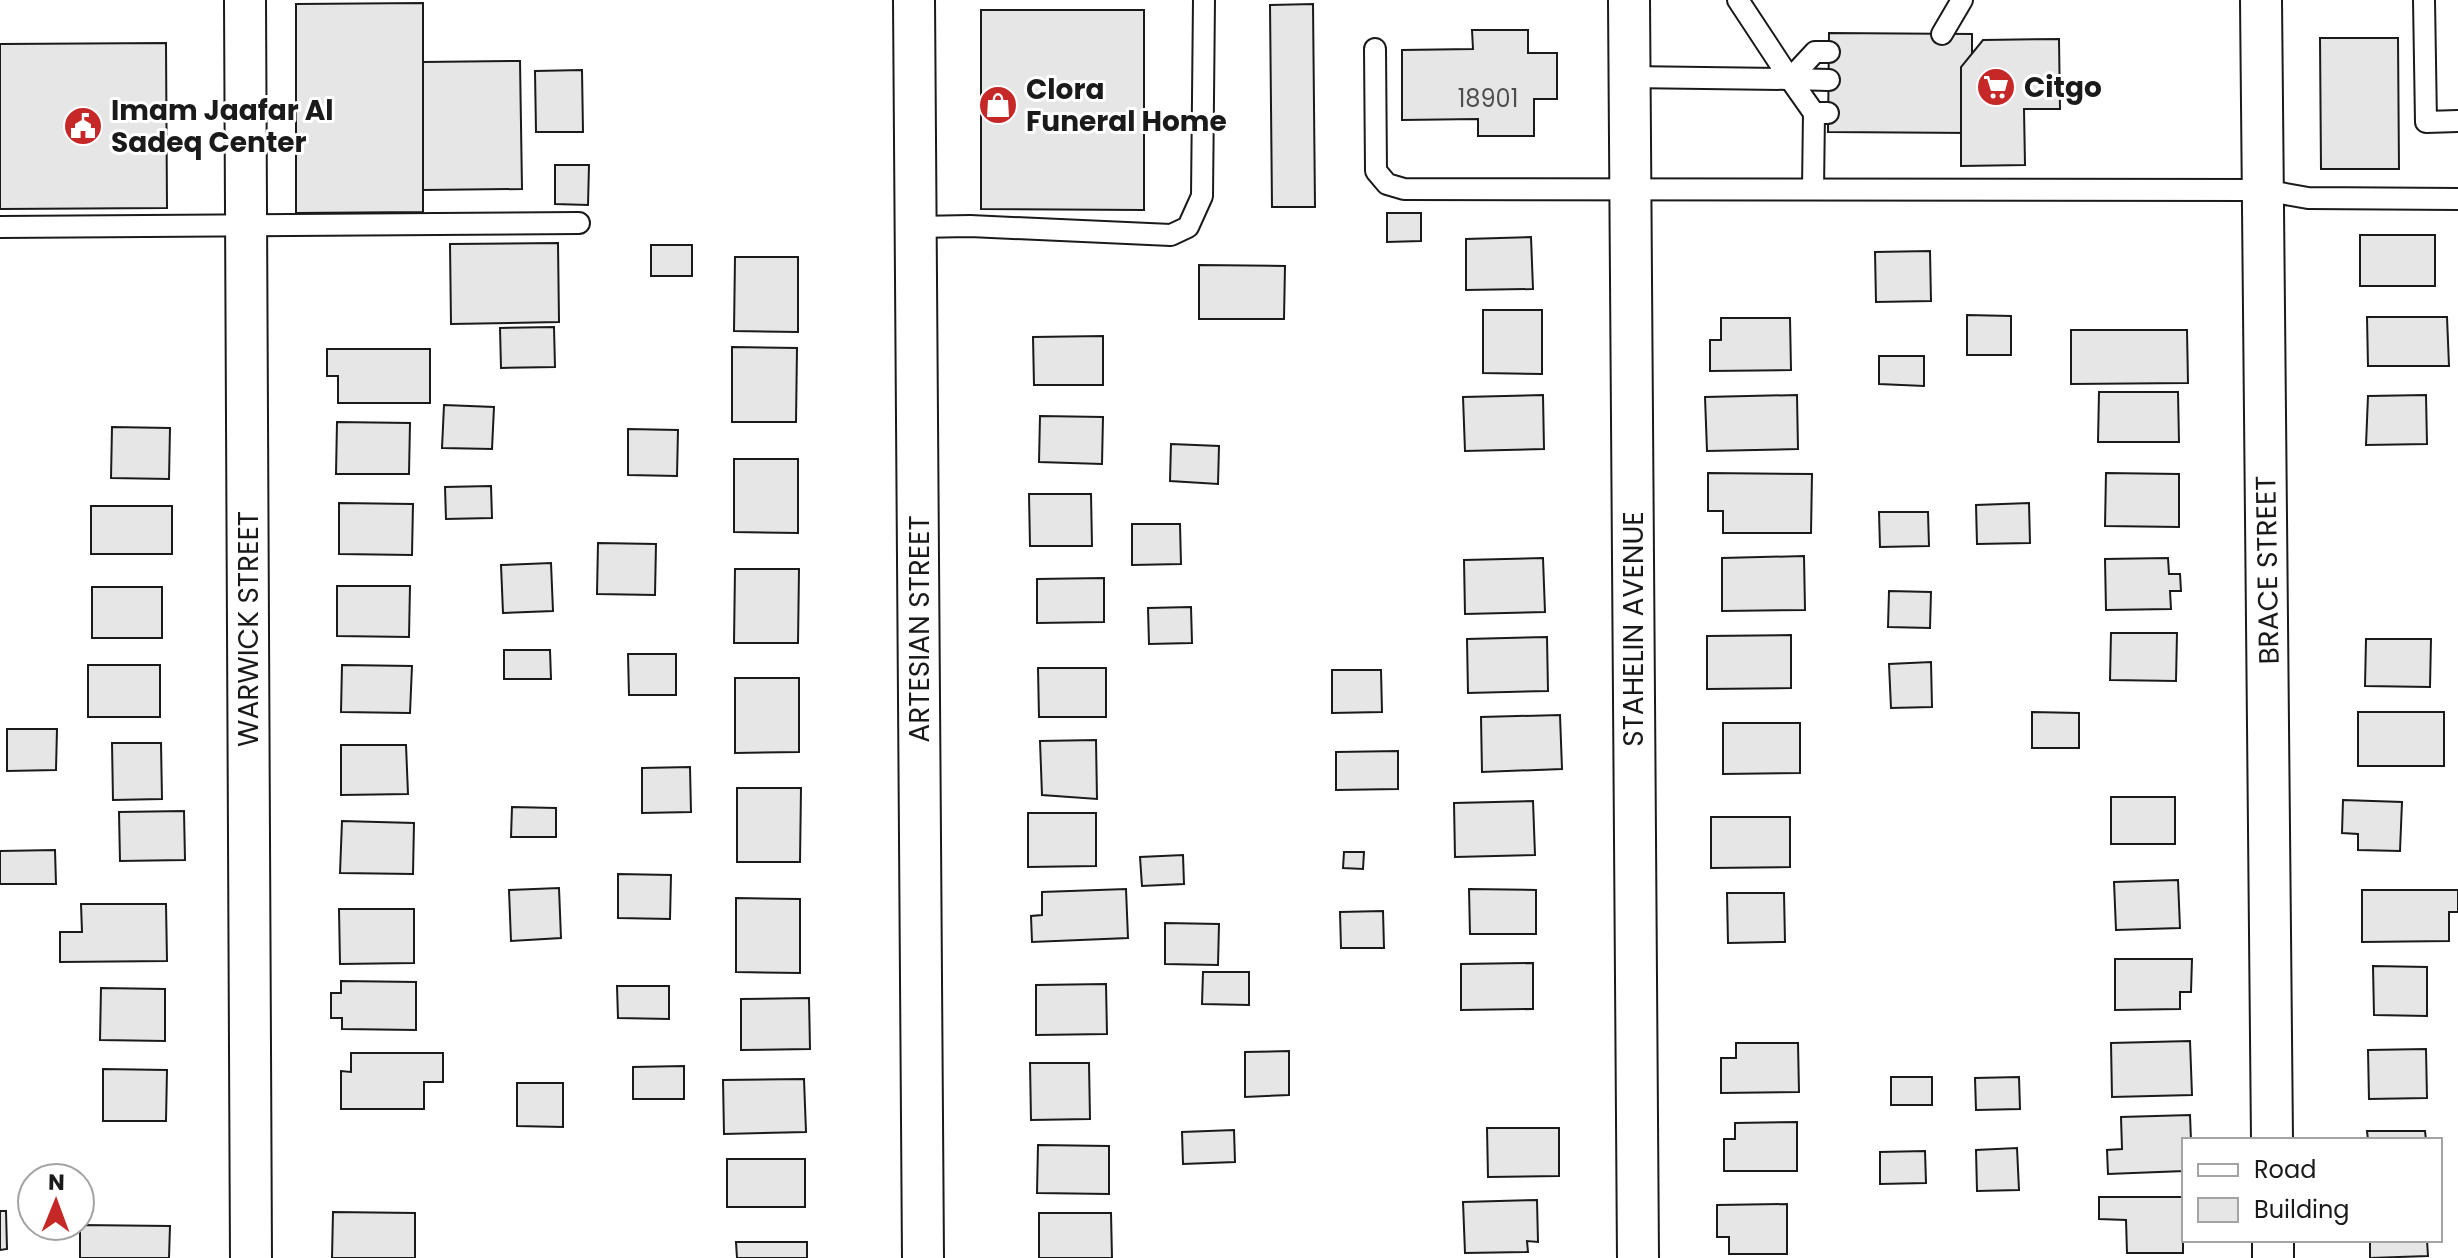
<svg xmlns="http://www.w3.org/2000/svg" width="2458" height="1258" viewBox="0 0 2458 1258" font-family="Poppins,sans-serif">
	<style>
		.building { fill: #e6e6e6; stroke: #1a1a1a; stroke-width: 2 }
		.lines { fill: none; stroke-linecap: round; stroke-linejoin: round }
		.lane-casing { stroke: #1a1a1a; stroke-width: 24 }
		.street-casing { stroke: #1a1a1a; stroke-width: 44 }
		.lane { stroke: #fff; stroke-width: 20 }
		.street { stroke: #fff; stroke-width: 40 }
		.labels { text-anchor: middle; stroke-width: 6; stroke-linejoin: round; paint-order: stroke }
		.number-label { font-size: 24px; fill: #4d4d4d }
		.poi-label { font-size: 28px; font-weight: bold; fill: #1a1a1a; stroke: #fff; text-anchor: start }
		.street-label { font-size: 28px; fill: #1a1a1a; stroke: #fff }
	</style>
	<rect width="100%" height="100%" fill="#fff"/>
	<g class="building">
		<polygon points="423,3 423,212 296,213 296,4"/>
		<polygon points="1313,4 1315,207 1272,207 1270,5"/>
		<polygon points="981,10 1144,10 1144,210 981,209"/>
		<polygon points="1472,30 1528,30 1528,53 1557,53 1557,99 1534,99 1534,136 1478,136 1478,119 1402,120 1402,50 1473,49"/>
		<polygon points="1829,33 1972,34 1972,133 1828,132"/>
		<polygon points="2320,38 2398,38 2399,169 2321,169"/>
		<polygon points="2059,39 2060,109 2024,109 2025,165 1961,166 1961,67 1983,40"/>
		<polygon points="166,43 167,208 0,209 0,44"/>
		<polygon points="520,61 522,189 423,190 423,62"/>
		<polygon points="582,70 583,132 536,132 535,71"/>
		<polygon points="555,165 589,165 588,205 555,204"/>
		<polygon points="1387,213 1421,213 1421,241 1387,242"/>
		<rect x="2360" y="235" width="75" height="51"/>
		<polygon points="1531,237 1533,289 1466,290 1466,239"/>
		<polygon points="558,243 559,322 451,324 450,244"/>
		<rect x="651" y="245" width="41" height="31"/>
		<polygon points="1930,251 1931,301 1876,302 1875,252"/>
		<polygon points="735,257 798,257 798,332 734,331"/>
		<polygon points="1199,265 1285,266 1284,319 1199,319"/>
		<polygon points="1483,310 1542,310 1542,374 1483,373"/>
		<polygon points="1967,315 2011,316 2011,355 1967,355"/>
		<polygon points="2367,317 2447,317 2449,366 2368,366"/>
		<polygon points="1721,318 1790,318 1791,370 1710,371 1710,340 1721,340"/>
		<polygon points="554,327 555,367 501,368 500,328"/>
		<polygon points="2071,330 2187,330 2188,383 2071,384"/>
		<polygon points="1103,336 1103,385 1034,385 1033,337"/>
		<polygon points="732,347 797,348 796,422 732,422"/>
		<polygon points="327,349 430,349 430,403 338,403 338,376 327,376"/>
		<polygon points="1879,356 1924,356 1924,386 1879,384"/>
		<polygon points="2099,392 2178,392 2179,442 2098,442"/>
		<polygon points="1543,395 1544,449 1465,451 1463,397"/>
		<polygon points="1797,395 1798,449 1707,451 1705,397"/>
		<polygon points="2426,395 2427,444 2366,445 2368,396"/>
		<polygon points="444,405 494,407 492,449 442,448"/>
		<polygon points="1040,416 1103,417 1102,464 1039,462"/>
		<polygon points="337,422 410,423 409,474 336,474"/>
		<polygon points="112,427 170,428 169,479 111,478"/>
		<polygon points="628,429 678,430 677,476 628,475"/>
		<polygon points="1171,444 1219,446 1218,484 1170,481"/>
		<polygon points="734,459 798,459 798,533 734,532"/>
		<polygon points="1708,473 1812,474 1811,533 1723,533 1723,511 1708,511"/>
		<polygon points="2106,473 2179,474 2179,527 2105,526"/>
		<polygon points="491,486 492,518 446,519 445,487"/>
		<polygon points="1029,494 1091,494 1092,546 1030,546"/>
		<polygon points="339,503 413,504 412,555 339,554"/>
		<polygon points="2029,503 2030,543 1977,544 1976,505"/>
		<rect x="91" y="506" width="81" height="48"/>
		<polygon points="1879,512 1928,512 1929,546 1880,547"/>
		<polygon points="1132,524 1180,524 1181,564 1132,565"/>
		<polygon points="598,543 656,544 655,595 597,594"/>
		<polygon points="1804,556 1805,610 1722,611 1722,558"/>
		<polygon points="1543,558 1545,612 1465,614 1464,560"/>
		<polygon points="2168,558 2169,574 2180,574 2181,591 2170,591 2171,609 2106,610 2105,559"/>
		<polygon points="551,563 553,611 503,613 501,565"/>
		<polygon points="735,569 799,569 798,643 734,643"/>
		<polygon points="1104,578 1104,622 1037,623 1037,579"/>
		<polygon points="337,586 410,586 409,637 337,636"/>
		<rect x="92" y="587" width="70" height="51"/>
		<polygon points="1889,591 1931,592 1930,628 1888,627"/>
		<polygon points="1191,607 1192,643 1149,644 1148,608"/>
		<polygon points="2111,633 2177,633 2176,681 2110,680"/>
		<polygon points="1791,635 1791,688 1707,689 1707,636"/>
		<polygon points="1547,637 1548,691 1468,693 1467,639"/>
		<polygon points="2366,639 2431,639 2430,687 2365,686"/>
		<polygon points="504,650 550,650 551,679 504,679"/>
		<polygon points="628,654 676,654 676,695 629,695"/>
		<polygon points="1931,662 1932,707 1891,708 1889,664"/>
		<rect x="88" y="665" width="72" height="52"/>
		<polygon points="342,665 412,666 410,713 341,712"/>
		<polygon points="1038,668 1106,668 1106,717 1039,717"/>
		<polygon points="1332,670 1381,670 1382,712 1332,713"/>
		<polygon points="735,678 799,678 799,752 735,753"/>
		<polygon points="2032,712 2079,713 2079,748 2032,748"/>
		<rect x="2358" y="712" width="86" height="54"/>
		<polygon points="1560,715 1562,769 1482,772 1481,717"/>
		<polygon points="1723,723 1800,723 1800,773 1723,774"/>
		<polygon points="7,729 57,729 56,770 7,771"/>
		<polygon points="1096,740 1097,799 1042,795 1040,741"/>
		<polygon points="112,743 161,743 162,799 113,800"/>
		<polygon points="341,745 406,745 408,794 341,795"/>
		<polygon points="1398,751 1398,789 1336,790 1336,752"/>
		<polygon points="690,767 691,812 642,813 642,768"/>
		<polygon points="737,788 801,788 800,862 737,862"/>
		<rect x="2111" y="797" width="64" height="47"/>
		<polygon points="2343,800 2402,802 2400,851 2358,850 2358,834 2342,833"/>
		<polygon points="1533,801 1535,855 1455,857 1454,803"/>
		<polygon points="512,807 556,808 556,837 511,837"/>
		<polygon points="184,811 185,860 120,861 119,812"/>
		<polygon points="1028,813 1096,813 1096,866 1028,867"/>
		<polygon points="1711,817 1790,817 1790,867 1711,868"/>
		<polygon points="342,821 414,823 413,874 340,873"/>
		<polygon points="55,850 56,884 0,884 0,851"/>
		<polygon points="1344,852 1364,852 1363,869 1343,868"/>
		<polygon points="1183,855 1184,884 1142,886 1140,857"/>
		<polygon points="618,874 671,875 670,919 618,918"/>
		<polygon points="2178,880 2180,928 2116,930 2114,882"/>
		<polygon points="559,888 561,938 511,941 509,890"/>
		<polygon points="1126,889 1128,938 1032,942 1031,916 1042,915 1042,892"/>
		<polygon points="1469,889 1536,890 1536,934 1470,934"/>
		<polygon points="2362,890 2458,890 2458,912 2449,912 2449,941 2362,942"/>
		<polygon points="1727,893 1784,893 1785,942 1728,943"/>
		<polygon points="736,898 800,899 800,973 736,972"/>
		<polygon points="81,904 166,904 167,961 60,962 60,932 82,932"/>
		<polygon points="339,909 414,909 414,963 340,964"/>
		<polygon points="1383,911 1384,948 1341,948 1340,912"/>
		<polygon points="1165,923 1219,924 1218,965 1165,964"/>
		<polygon points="2115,959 2192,959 2191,992 2180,992 2180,1009 2115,1010"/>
		<polygon points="1533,963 1533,1009 1461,1010 1461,964"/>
		<polygon points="2373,966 2427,967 2427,1016 2374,1015"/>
		<polygon points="1203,972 1249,972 1249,1005 1202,1004"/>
		<polygon points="341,981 416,982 416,1030 342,1029 342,1018 331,1018 331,993 341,993"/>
		<polygon points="1106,984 1107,1034 1036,1035 1036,985"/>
		<polygon points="617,986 669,986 669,1019 618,1018"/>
		<polygon points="101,988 165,989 165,1041 100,1040"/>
		<polygon points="809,998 810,1049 741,1050 741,999"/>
		<polygon points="2190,1041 2192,1095 2112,1097 2111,1043"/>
		<polygon points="1736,1043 1798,1043 1799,1092 1721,1093 1721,1058 1736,1058"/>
		<polygon points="2426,1049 2427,1098 2369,1099 2368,1050"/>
		<polygon points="1289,1051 1289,1095 1245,1097 1245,1052"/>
		<polygon points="351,1053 443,1053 443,1082 424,1082 424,1109 341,1109 341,1071 351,1072"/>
		<polygon points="1030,1063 1089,1063 1090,1119 1031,1120"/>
		<polygon points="684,1066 684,1099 633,1099 633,1067"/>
		<polygon points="103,1069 167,1070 166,1121 103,1121"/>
		<rect x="1891" y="1077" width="41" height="28"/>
		<polygon points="2019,1077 2020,1109 1976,1110 1975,1078"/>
		<polygon points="804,1079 806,1132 724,1134 723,1080"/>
		<polygon points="517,1083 563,1083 563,1127 517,1126"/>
		<polygon points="2190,1115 2191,1140 2184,1140 2184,1171 2108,1174 2107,1150 2122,1149 2121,1117"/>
		<polygon points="1797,1122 1797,1171 1724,1171 1724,1139 1735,1139 1735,1123"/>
		<polygon points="1487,1128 1559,1128 1559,1176 1488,1177"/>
		<polygon points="1234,1130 1235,1162 1183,1164 1182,1132"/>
		<polygon points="2367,1131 2425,1131 2426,1140 2368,1140"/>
		<polygon points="1038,1145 1109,1146 1109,1194 1037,1193"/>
		<polygon points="2017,1148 2019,1190 1977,1191 1976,1150"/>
		<polygon points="1925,1151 1926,1183 1880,1184 1880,1152"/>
		<rect x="727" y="1159" width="78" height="48"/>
		<polygon points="2099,1197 2183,1197 2183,1253 2127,1253 2126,1220 2099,1219"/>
		<polygon points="1537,1200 1538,1242 1527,1241 1528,1252 1465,1253 1463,1202"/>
		<polygon points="1787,1204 1787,1254 1729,1254 1729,1237 1717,1237 1717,1205"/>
		<polygon points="0,1211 6,1211 7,1249 0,1250"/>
		<polygon points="333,1212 415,1213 415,1258 332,1258"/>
		<polygon points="1039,1213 1111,1213 1112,1258 1039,1258"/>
		<polygon points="80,1225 170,1226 169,1258 80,1258"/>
		<polygon points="2370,1240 2427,1240 2428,1256 2370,1258"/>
		<polygon points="736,1242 807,1242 807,1258 737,1258"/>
	</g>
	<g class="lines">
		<defs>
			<g id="lane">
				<polyline points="2424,0 2426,122 2458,121"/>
				<polyline points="1942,34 1962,0"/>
				<polyline points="1375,49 1376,171 1387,184 1404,189 2263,190 2308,198 2458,199"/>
				<polyline points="1628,77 1790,79 1738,0"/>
				<polyline points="1790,79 1814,113 1828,113"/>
				<polyline points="1790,79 1815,52 1829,52"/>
				<polyline points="1790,79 1829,80"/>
				<polyline points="1813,189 1814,113"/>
				<polyline points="0,227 579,223"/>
				<polyline points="916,227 970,226 1171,235 1188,227 1202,196 1204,0"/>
			</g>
			<g id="street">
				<polyline points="245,0 251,1258"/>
				<polyline points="914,0 923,1258"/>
				<polyline points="1629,0 1638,1258"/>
				<polyline points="2261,0 2272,1140"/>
				<polyline points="2273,1240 2273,1258"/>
			</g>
		</defs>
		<use href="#lane" class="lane-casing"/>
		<use href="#street" class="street-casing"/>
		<use href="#lane" class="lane"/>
		<use href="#street" class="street"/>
	</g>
	<defs>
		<symbol id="supermarket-disc" viewBox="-11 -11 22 22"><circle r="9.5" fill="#c62828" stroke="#fff"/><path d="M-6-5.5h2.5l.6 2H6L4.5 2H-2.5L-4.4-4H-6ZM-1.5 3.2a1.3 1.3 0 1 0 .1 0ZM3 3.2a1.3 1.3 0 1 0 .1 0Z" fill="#fff"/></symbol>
		<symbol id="shop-disc" viewBox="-11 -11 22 22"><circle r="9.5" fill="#c62828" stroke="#fff"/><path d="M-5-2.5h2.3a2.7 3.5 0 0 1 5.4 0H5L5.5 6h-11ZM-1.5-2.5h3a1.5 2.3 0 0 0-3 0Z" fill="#fff"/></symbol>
		<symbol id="civic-disc" viewBox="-11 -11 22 22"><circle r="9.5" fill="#c62828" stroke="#fff"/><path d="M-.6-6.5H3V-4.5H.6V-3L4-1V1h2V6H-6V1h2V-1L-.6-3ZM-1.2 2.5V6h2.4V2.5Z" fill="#fff"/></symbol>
	</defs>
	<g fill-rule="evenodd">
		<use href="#supermarket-disc" x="1974" y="65" width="44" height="44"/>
		<use href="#shop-disc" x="976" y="83" width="44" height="44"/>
		<use href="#civic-disc" x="61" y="104" width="44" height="44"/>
	</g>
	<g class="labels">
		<g class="number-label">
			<text x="1488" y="107">18901</text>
		</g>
		<g class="poi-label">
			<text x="2024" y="97">Citgo</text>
			<text x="1026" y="99">Clora<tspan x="1026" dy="32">Funeral Home</tspan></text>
			<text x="111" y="120">Imam Jaafar Al<tspan x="111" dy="32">Sadeq Center</tspan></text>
		</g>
		<g class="street-label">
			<text transform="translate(2267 570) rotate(-91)" y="10">BRACE STREET</text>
			<text transform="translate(248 629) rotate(-90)" y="10">WARWICK STREET</text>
			<text transform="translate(919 629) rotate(-90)" y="10">ARTESIAN STREET</text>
			<text transform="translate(1633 629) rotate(-90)" y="10">STAHELIN AVENUE</text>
		</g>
	</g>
	<rect x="2182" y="1138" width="260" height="104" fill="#ffffff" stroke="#a3a3a3" stroke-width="2"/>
	<rect x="2198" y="1164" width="40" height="12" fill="#ffffff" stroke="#a3a3a3" stroke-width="2"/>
	<text x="2254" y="1178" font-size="24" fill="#1a1a1a">Road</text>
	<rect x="2198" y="1198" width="40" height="24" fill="#e6e6e6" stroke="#a3a3a3" stroke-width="2"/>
	<text x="2254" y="1218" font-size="24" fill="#1a1a1a">Building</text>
	<g transform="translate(56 1202) rotate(1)"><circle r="38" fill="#ffffff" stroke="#a3a3a3" stroke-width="2"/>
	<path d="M0-6L14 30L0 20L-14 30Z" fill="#c62828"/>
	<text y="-12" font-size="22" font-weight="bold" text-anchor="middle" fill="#1a1a1a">N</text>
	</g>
</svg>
